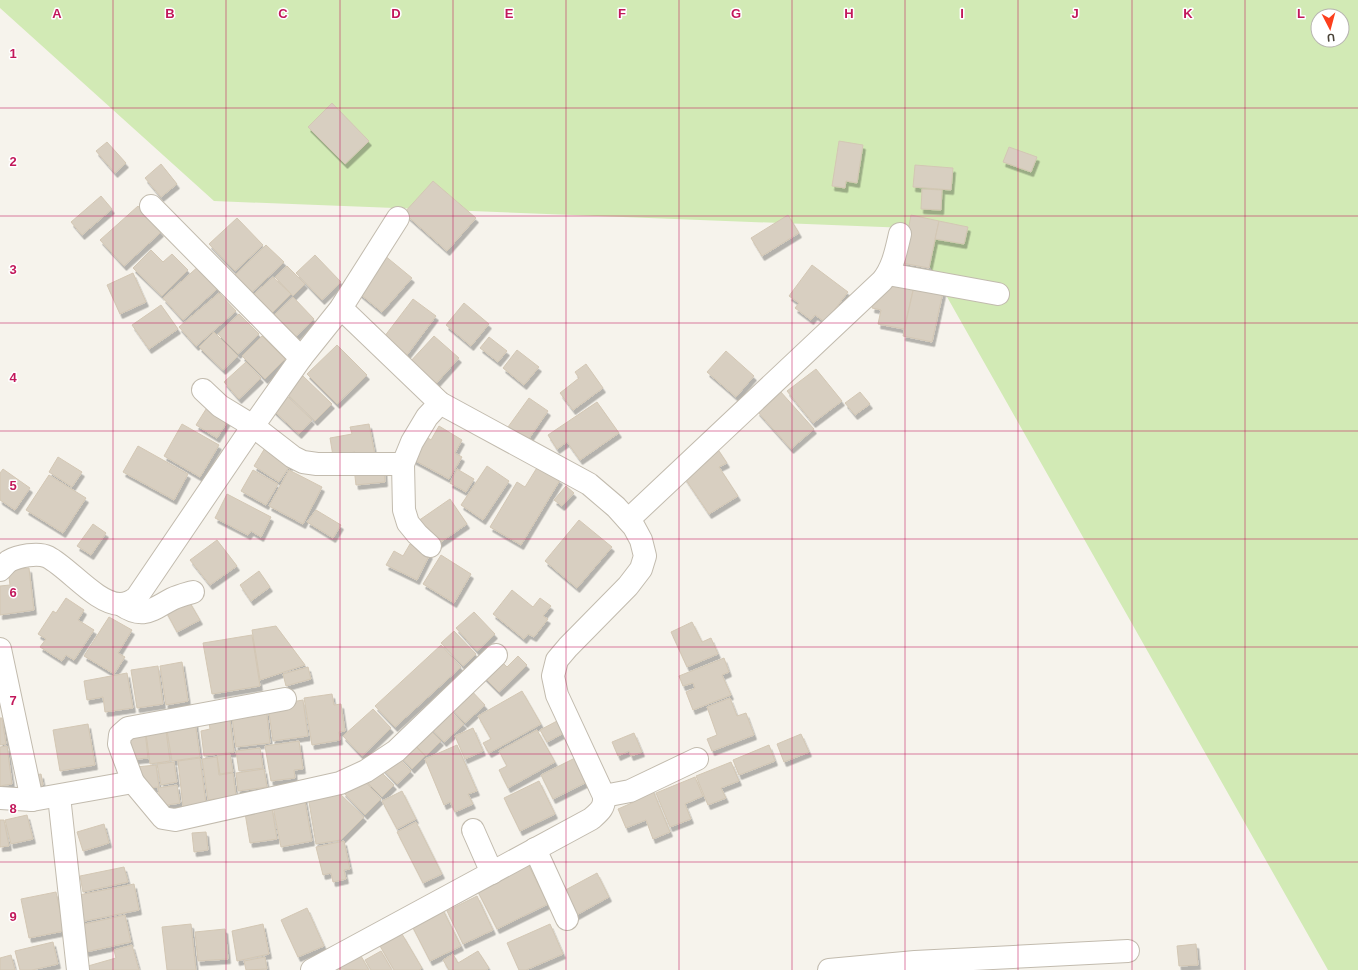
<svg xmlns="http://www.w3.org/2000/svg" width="1358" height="970" viewBox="0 0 1358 970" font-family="Arial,sans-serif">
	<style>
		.green { fill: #d2eab5; fill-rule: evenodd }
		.building { fill: #d8cfc1; stroke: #d3c7b4; filter: url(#shadow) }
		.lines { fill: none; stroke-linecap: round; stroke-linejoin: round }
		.minor-casing { stroke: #c2bbae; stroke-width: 24 }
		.minor { stroke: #fff; stroke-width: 22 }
		.grid { fill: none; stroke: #c2185b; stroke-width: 1; stroke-opacity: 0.55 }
		.grid-label { font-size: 13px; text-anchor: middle; font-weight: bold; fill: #c2185b; stroke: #fff; stroke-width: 3; stroke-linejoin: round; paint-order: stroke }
	</style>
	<defs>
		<filter id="shadow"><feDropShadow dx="2.5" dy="4.5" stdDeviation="0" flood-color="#0004"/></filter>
	</defs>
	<rect width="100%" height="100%" fill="#f6f3ec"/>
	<path class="green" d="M 0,0 L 1358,0 L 1358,970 L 1328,970 L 908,228 L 214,201 L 0,8 ZM 1318,16 L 1342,16 L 1342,40 L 1318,40 Z"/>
	<g class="building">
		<polygon points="332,103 369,141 345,164 308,127"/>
		<polygon points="839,141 863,145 857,183 846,181 845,188 832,186"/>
		<polygon points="107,142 126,163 115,173 96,151"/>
		<polygon points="1009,147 1037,157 1031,172 1003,162"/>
		<polygon points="161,164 177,184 161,197 145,178"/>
		<polygon points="915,165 953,168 951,190 913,187"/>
		<polygon points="433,181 476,218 447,251 404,213"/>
		<polygon points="922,189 942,190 941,210 921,209"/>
		<polygon points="101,196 112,209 82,235 71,222"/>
		<polygon points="138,206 161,232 124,266 100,240"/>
		<polygon points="788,215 799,233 762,256 751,238"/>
		<polygon points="911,215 939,221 929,268 902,263"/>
		<polygon points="237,218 263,245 235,271 209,244"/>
		<polygon points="939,221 968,227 964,244 935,239"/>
		<polygon points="266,245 284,262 251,293 234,276"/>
		<polygon points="151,250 163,262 172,254 188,270 162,296 133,268"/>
		<polygon points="315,255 341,282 322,300 296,273"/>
		<polygon points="384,255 412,278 382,312 354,289"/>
		<polygon points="200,265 219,287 183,320 163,298"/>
		<polygon points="812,265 848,292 825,322 815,315 811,320 795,308 799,303 789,296"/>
		<polygon points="287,266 305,284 293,296 275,277"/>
		<polygon points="133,273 146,302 120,314 107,285"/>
		<polygon points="273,277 291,294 270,315 252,296"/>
		<polygon points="894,278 915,282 904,329 878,324 881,310 872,308 874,297"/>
		<polygon points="915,282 944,288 932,342 903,336"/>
		<polygon points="219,293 236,311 196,346 179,327"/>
		<polygon points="293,297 314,319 289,343 268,321"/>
		<polygon points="413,299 436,316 404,359 381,341"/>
		<polygon points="464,303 489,324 471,346 446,325"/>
		<polygon points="161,305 178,329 149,349 132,325"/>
		<polygon points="239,314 259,334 238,354 218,334"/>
		<polygon points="214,332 238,356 223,370 199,347"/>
		<polygon points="262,336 285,359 265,379 242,356"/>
		<polygon points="434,336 459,358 433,387 408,364"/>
		<polygon points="489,337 507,351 498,362 480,348"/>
		<polygon points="337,345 367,375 337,404 307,374"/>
		<polygon points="517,350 539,367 524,385 503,368"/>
		<polygon points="726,351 754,376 736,397 707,372"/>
		<polygon points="246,362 261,378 239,399 224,382"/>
		<polygon points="586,364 603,388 573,410 560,393 579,378 575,372"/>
		<polygon points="816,369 842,401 813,423 787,391"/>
		<polygon points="303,376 332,404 315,421 286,393"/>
		<polygon points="780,391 814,429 791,449 757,411"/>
		<polygon points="860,392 870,404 855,415 845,403"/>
		<polygon points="287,396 312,420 299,434 273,410"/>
		<polygon points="529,398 548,411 528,440 508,427"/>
		<polygon points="597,402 619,433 580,460 567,442 557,449 548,435"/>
		<polygon points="208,406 229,419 217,438 196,425"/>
		<polygon points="182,424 219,445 200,477 164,456"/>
		<polygon points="369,424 375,455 356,459 355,452 333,456 330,438 352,434 350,427"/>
		<polygon points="439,426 462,440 455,453 462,457 449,479 412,459 425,436 431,440"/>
		<polygon points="138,446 188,474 174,500 123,472"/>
		<polygon points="265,448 291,464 279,482 254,466"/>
		<polygon points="717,448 727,463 719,467 738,496 709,514 684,477 708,461 704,456"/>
		<polygon points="58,457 82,472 72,487 49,472"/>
		<polygon points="384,465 385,482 356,485 354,468"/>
		<polygon points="487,466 509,481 483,520 461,505"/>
		<polygon points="538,466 560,480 521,545 490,527 517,482 525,487"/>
		<polygon points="3,469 30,488 15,510 0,500 0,473"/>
		<polygon points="457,469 474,479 466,492 450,483"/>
		<polygon points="253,470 278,484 266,505 241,491"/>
		<polygon points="289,470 322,487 303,524 269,506"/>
		<polygon points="49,475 86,498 63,533 26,510"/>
		<polygon points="566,486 574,493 562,506 554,500"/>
		<polygon points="227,494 271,517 261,537 251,531 248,535 215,518"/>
		<polygon points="450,499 467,524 435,546 418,521"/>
		<polygon points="316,510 341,525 333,538 307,522"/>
		<polygon points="579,520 612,547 577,588 545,561"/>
		<polygon points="93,524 106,533 91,555 77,546"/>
		<polygon points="217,540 237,566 210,585 190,560"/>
		<polygon points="410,544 430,554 417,580 386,565 394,551 403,556"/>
		<polygon points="441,555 471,574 454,603 423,584"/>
		<polygon points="29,568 34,610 0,615 0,586 10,585 8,570"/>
		<polygon points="259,571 270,587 251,601 240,585"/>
		<polygon points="512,590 533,607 540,598 551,606 543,616 548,619 534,637 528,634 524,639 493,614"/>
		<polygon points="186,596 200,620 177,632 164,608"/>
		<polygon points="66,598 84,610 78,620 94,630 74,660 66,655 62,661 40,647 46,639 38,634 53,611 56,613"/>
		<polygon points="474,612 495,634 477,651 456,628"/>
		<polygon points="109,617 132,630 118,653 125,657 114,674 84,656"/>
		<polygon points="692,622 702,642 711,638 718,654 687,667 671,632"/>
		<polygon points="276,626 305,665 260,680 252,630"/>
		<polygon points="454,631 476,654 463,666 441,643"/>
		<polygon points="252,635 260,686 212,694 203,643"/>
		<polygon points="441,645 461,667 395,727 375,706"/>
		<polygon points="518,656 527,665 499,692 480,673 497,657 507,667"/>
		<polygon points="724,658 729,672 722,675 731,695 693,710 686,692 695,688 693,683 683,686 679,676"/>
		<polygon points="182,662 188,701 166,705 160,666"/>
		<polygon points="158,666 163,704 137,708 131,670"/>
		<polygon points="308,667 311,679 286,686 283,674"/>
		<polygon points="127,673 133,708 105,712 103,697 87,700 84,681"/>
		<polygon points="467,686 485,705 465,723 447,704"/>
		<polygon points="522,691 541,724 489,753 483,743 491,739 478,716"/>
		<polygon points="332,694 334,705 341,704 345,731 339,732 340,740 312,745 304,698"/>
		<polygon points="730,698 737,716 746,713 754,735 712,751 707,739 717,735 707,707"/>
		<polygon points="303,700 308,736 273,741 268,706"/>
		<polygon points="266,706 270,743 236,747 231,710"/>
		<polygon points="445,706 464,724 444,742 427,724"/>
		<polygon points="373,709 391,728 362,756 343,736"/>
		<polygon points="229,712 234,752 204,756 201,731 210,729 208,715"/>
		<polygon points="0,718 2,718 6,744 0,745"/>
		<polygon points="195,721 200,757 172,761 166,725"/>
		<polygon points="557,721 564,733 547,742 540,730"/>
		<polygon points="165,723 170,761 150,764 145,726"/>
		<polygon points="88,724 95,765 60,771 53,730"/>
		<polygon points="425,725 441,741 426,756 410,740"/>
		<polygon points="473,728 483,751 465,759 455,736"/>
		<polygon points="537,730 555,762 508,788 499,770 507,766 499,751"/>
		<polygon points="145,731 148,758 129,760 126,733"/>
		<polygon points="634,733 642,752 631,756 629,751 618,756 612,742"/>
		<polygon points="801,734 809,752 784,762 777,744"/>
		<polygon points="409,740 425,756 412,769 396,752"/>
		<polygon points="299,741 303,769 294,770 295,778 271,781 265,746"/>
		<polygon points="457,745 477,791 468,794 473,804 455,812 450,802 444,805 425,759"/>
		<polygon points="769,745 775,761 739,775 733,760"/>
		<polygon points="7,746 12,784 0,786 0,747"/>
		<polygon points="260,748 263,768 239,771 236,751"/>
		<polygon points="230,754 233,772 220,774 217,756"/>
		<polygon points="395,754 411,771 397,784 381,767"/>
		<polygon points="217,757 219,775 233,773 236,796 208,800 202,759"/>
		<polygon points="200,758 206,804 183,807 178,761"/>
		<polygon points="575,758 587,782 553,799 541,775"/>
		<polygon points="174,762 177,782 161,785 157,764"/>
		<polygon points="731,762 739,781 721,788 726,798 708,805 696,776"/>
		<polygon points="156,765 159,787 146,788 136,767"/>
		<polygon points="376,767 394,785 382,797 364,779"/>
		<polygon points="264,769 267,787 238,791 236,773"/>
		<polygon points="41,774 43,785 30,787 29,776"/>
		<polygon points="360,776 381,799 365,815 343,792"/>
		<polygon points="695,777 703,796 685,804 691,819 670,827 656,793"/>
		<polygon points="539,781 555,814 520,831 504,798"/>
		<polygon points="177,785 180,803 161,806 158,788"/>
		<polygon points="651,786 670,832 653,839 646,820 626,828 618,809 634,802 631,794"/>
		<polygon points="336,790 364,817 341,840 316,844 308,796"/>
		<polygon points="402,791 416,819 397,829 382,801"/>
		<polygon points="304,796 312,841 281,847 272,802"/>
		<polygon points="272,808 277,839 250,843 245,813"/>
		<polygon points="27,815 33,839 11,844 5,820"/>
		<polygon points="0,820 4,820 9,846 0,847"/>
		<polygon points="416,822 442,874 423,883 397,832"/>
		<polygon points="104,824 109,843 83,851 77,832"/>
		<polygon points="206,832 208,850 194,852 192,833"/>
		<polygon points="344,841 350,869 344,870 346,879 333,882 331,873 323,875 316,847"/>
		<polygon points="526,860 548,904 497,929 475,886"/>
		<polygon points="124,867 128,882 83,892 80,876"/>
		<polygon points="597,873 609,897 571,918 558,894"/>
		<polygon points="134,884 139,910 80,922 74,896"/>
		<polygon points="56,892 64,931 29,938 21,899"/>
		<polygon points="477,896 493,930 463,944 447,911"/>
		<polygon points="307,908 324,946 298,957 281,920"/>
		<polygon points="442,908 461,946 430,961 411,924"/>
		<polygon points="125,915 131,942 86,952 80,925"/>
		<polygon points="191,924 196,970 167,970 162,927"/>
		<polygon points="263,924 269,954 237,961 232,931"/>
		<polygon points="550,924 563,954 526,970 519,970 507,943"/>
		<polygon points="225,929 228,959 198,961 195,932"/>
		<polygon points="402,934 422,968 419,970 394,970 380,946"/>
		<polygon points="53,942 58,964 32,970 20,970 15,951"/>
		<polygon points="1196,944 1198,965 1179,966 1177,946"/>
		<polygon points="132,945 139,970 82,970 81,968 116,958 114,950"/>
		<polygon points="381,951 392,970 371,970 365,960"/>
		<polygon points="478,951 489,968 486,970 449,970 443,960 453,954 458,963"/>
		<polygon points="11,955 15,970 0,970 0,958"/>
		<polygon points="361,956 369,970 335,969"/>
		<polygon points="265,957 267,969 246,970 244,961"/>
	</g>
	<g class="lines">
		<defs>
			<g id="minor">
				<polyline points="151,206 301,358"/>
				<polyline points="888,274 998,294"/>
				<polyline points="203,390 220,406 253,426 293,457 303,462 317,464 403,464"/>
				<path d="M 628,520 L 882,281 C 893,268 896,251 900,234"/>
				<polyline points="430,546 417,534 408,523 404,510 403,464 412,442 427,417 440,403"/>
				<path d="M 0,570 C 3,567 6,563 9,561 C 18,556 38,552 48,557 C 69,568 97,604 120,604 C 127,604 132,601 137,597 L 253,426 L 301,358 L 341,308 L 398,218"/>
				<path d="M 120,604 C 143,620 151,610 172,599 C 178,596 186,594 193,592"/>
				<polyline points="0,649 32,800"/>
				<polyline points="285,699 128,728 120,735 119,744 133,782 163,818 175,820 340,783 366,771 396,751 496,655"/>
				<polyline points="59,796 78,970"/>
				<polyline points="604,796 630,791 697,759"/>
				<polyline points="0,798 32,800 133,782"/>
				<polyline points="473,830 492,873"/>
				<polyline points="535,849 567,919"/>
				<path d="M 312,970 L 591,819 C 599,812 605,808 604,796 L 557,695 L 553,676 L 557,660 L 568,647 L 628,586 L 641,569 L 645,556 L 641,540 L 634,527 L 616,507 L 589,484 L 440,403 L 341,308"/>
				<polyline points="829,970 915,962 1128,951"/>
			</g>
		</defs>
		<use href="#minor" class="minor-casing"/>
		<use href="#minor" class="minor"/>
	</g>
	<path class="grid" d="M 113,0 L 113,970M 226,0 L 226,970M 340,0 L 340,970M 453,0 L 453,970M 566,0 L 566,970M 679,0 L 679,970M 792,0 L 792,970M 905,0 L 905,970M 1018,0 L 1018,970M 1132,0 L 1132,970M 1245,0 L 1245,970M 0,108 L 1358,108M 0,216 L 1358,216M 0,323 L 1358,323M 0,431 L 1358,431M 0,539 L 1358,539M 0,647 L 1358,647M 0,754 L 1358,754M 0,862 L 1358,862"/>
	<g class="grid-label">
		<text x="57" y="18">A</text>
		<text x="170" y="18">B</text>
		<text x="283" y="18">C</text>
		<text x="396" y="18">D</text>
		<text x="509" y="18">E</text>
		<text x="622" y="18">F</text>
		<text x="736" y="18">G</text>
		<text x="849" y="18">H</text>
		<text x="962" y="18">I</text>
		<text x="1075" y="18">J</text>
		<text x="1188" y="18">K</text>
		<text x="1301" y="18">L</text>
		<text x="13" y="58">1</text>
		<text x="13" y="166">2</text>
		<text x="13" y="274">3</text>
		<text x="13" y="382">4</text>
		<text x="13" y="490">5</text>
		<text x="13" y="597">6</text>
		<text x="13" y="705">7</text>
		<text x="13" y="813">8</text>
		<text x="13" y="921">9</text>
	</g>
	<g transform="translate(1330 28) rotate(174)"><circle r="19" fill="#ffffff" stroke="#b7b4b0"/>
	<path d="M0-3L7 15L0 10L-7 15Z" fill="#fc3f1d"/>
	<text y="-6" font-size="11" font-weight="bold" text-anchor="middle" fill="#4b4439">U</text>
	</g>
</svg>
